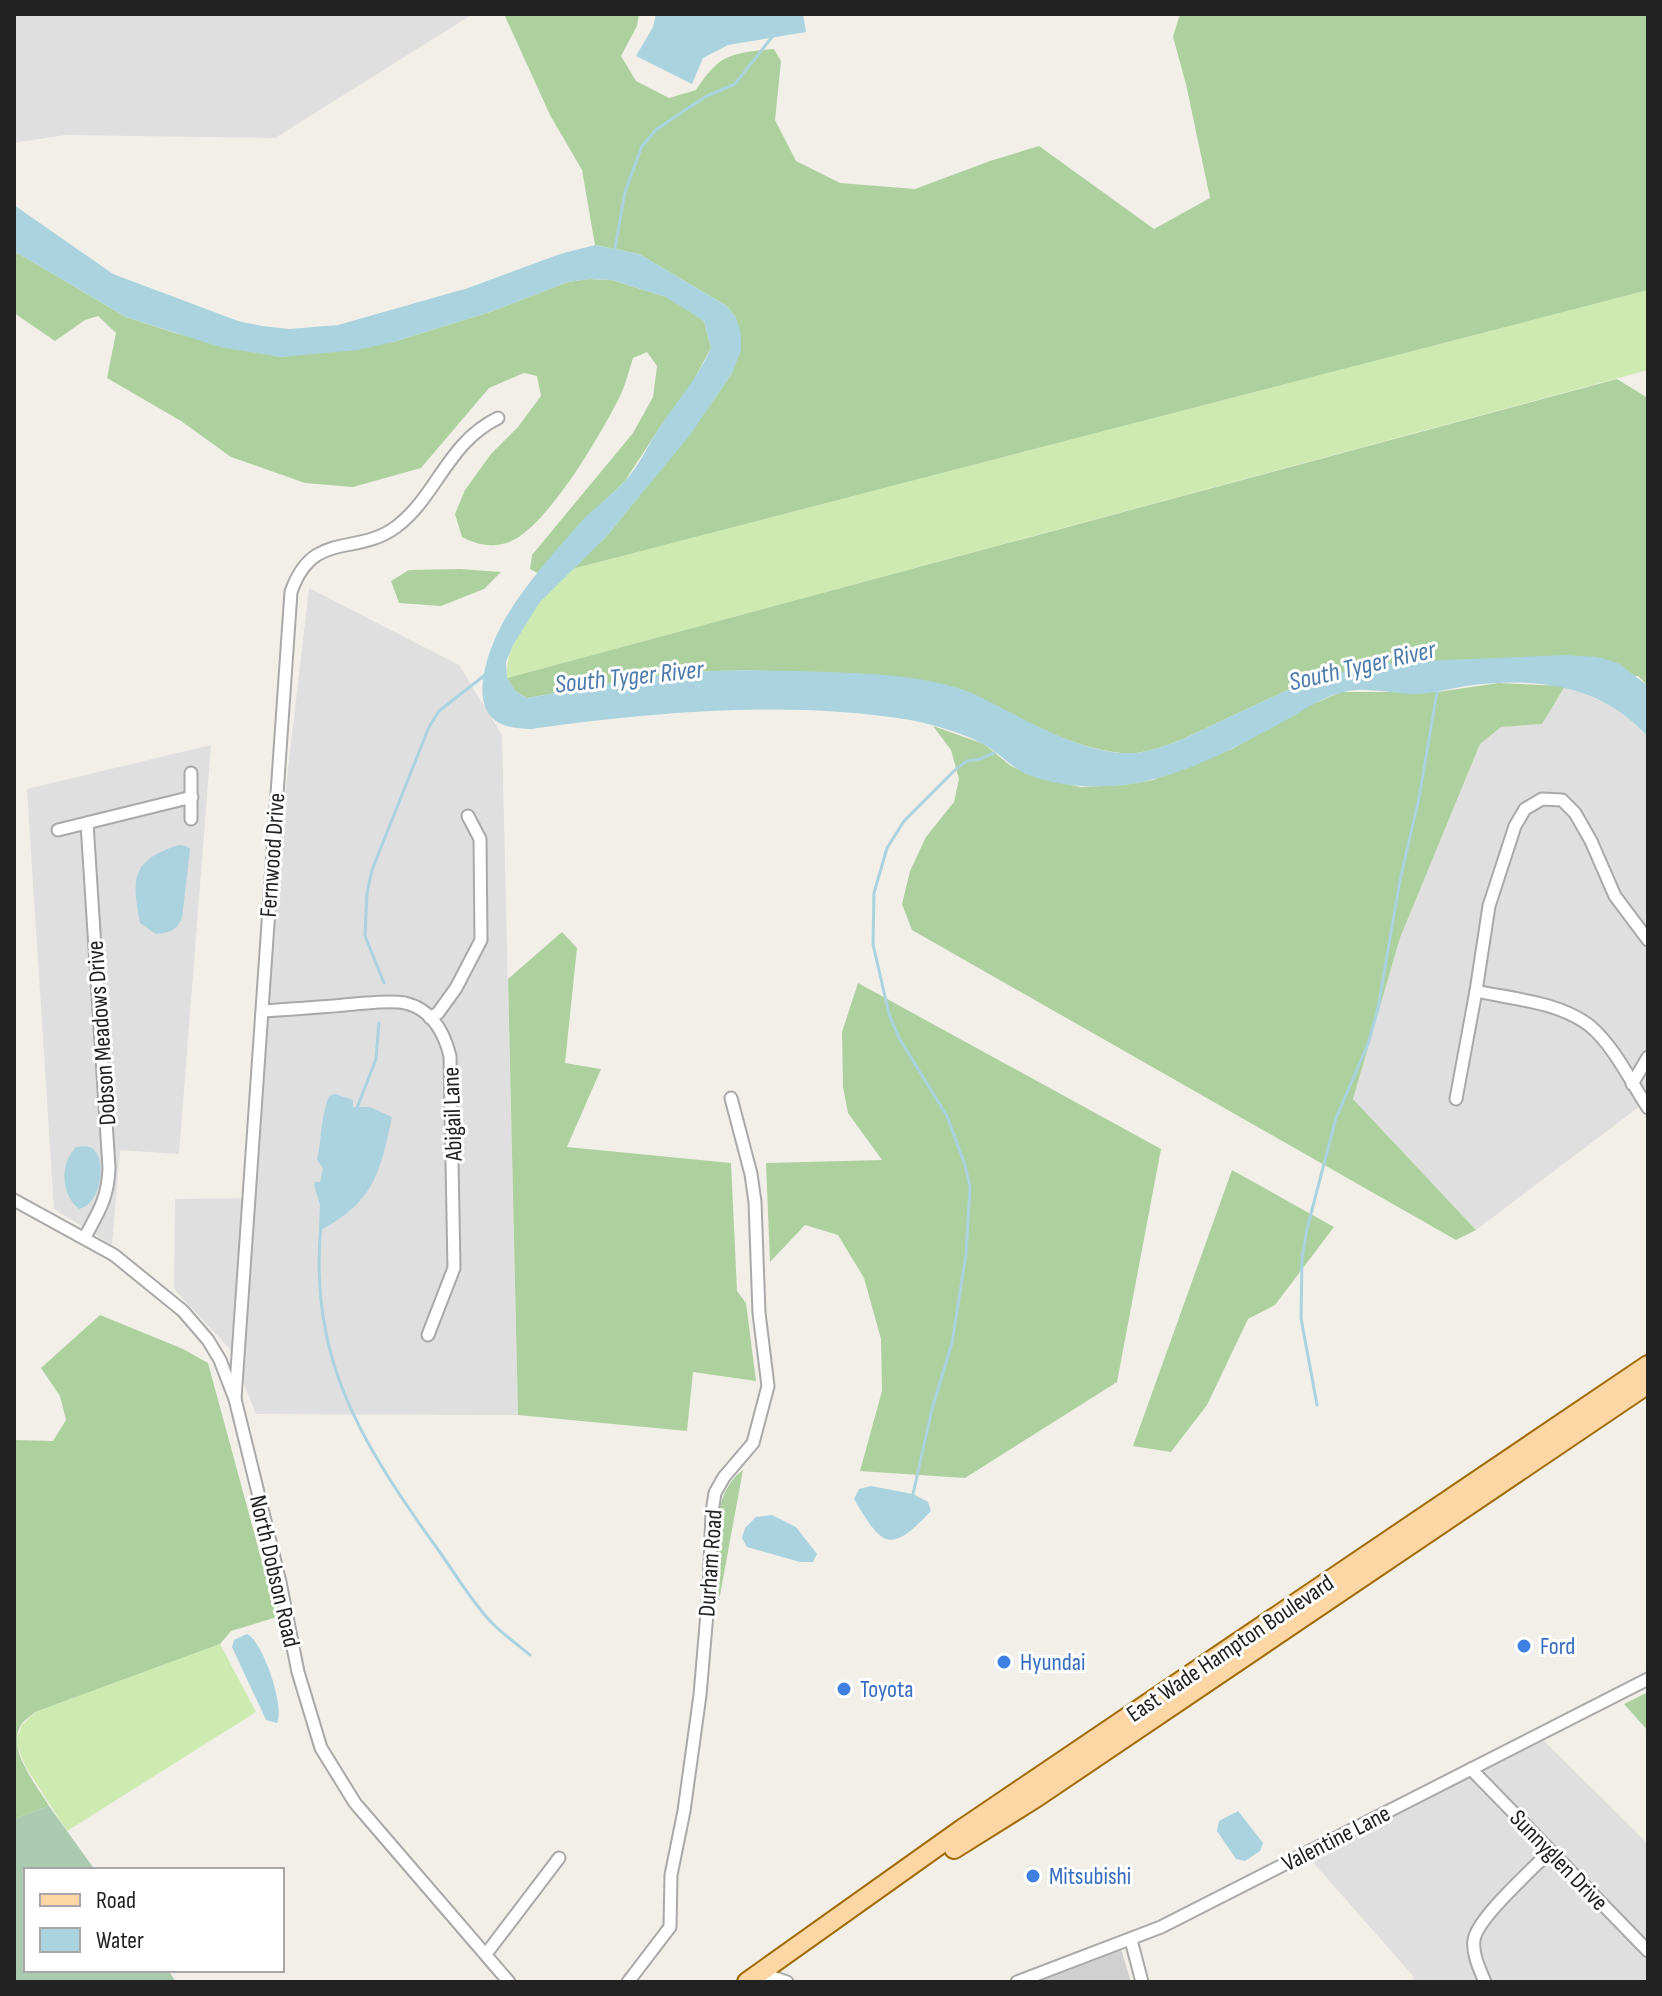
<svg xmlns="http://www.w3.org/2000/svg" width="1662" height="1996" viewBox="0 0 1662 1996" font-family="'Sofia Sans Condensed',sans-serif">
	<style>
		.residential { fill: #e0dfdf }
		.religious { fill: #d0d0d0 }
		.grass { fill: #cdebb0 }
		.forest { fill: #add19e }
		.cemetery { fill: #aacbaf }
		.water { fill: #aad3df }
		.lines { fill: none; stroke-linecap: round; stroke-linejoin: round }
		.stream { stroke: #aad3df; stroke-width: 3 }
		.street-casing { stroke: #a9a9a9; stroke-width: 15 }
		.primary-casing { stroke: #a06b00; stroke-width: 22 }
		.street { stroke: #fff; stroke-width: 11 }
		.primary { stroke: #fcd6a4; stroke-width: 18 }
		.shop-dot { fill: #3f7fe0; stroke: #fff; stroke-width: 3 }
		.labels { text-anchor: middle; stroke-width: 6; stroke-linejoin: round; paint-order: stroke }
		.street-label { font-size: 24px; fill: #222; stroke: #fff }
		.shop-label { font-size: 24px; fill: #366cbe; stroke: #fff; text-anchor: start }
		.water-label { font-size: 26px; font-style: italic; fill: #4a7aab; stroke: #fff }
	</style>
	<rect width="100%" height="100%" fill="#f2efe9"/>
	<g class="residential">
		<polygon points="14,14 473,14 275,138 66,135 14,143"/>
		<polygon points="309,588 459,665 502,735 518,1415 256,1414 229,1348 174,1289 175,1199 255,1198 283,812"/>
		<polygon points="1565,686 1618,708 1648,737 1648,1100 1476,1230 1353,1099 1400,938 1480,744 1501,727 1541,724"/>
		<polygon points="211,745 179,1154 120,1150 112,1245 54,1209 27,789"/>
		<polygon points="1540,1737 1648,1844 1648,1982 1412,1982 1414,1977 1311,1860"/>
	</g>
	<polygon class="religious" points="1121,1949 1131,1982 1029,1982"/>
	<g class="grass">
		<path d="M 1648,290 L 1648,370 L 507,678 C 504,636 543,596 572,569 Z"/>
		<polygon points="220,1644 256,1712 67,1831 25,1766 16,1741 22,1725 35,1712"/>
	</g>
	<g class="forest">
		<path d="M 504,14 L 639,14 L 637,26 L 621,56 L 636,81 L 669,98 L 696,90 C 720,53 732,53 774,49 L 781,61 L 775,120 L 796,161 L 840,183 L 915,189 L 990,161 L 1039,146 L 1154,229 L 1210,198 L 1186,84 L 1173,37 L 1180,14 L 1648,14 L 1648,290 L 572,569 L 605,538 L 690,434 L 732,373 L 736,318 L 727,306 L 639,254 L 595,245 L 582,170 L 550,115 Z"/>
		<path d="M 14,251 L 126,317 L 175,333 L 281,357 L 393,342 L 490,312 L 568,282 L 589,279 L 612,280 L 666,297 L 688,309 L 704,321 L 711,348 L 688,390 L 658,430 L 625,481 L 577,527 L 539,574 L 530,569 L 532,555 L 633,433 L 653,397 L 657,366 L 647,352 L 633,358 C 629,370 626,383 621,394 C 603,431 547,528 509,542 C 492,548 477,545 462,537 L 455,514 L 465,490 L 491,454 L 518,427 L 541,396 L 537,376 L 524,373 L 489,388 L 421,468 L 353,487 L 305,483 L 231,457 L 181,421 L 107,378 L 116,333 L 98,316 L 85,320 L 55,341 L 14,313 Z"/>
		<path d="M 1617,379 L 1648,398 L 1648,686 L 1638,676 L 1307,681 L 1183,739 C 1168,745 1152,751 1136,753 C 1098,756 1043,731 1010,713 C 991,703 975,693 955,688 C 916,676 875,675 834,673 C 780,671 725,668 671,674 C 622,680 574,690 527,698 L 515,691 L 507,678 Z"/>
		<polygon points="460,569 501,572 484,589 441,606 399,603 391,581 409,570"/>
		<polygon points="1499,683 1565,686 1542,724 1501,727 1480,744 1400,938 1353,1099 1476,1230 1456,1240 912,930 902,904 910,871 926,837 954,802 959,779 951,750 933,726 984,744 1011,766 1028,774 1080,787 1124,785 1153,780 1232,749 1304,708 1341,692 1437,692"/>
		<polygon points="562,932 577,948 565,1063 601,1069 567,1147 731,1163 737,1291 746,1303 756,1381 693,1372 687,1431 518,1415 508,979"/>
		<polygon points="858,983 1161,1149 1117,1382 965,1478 860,1471 882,1391 881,1339 864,1278 838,1235 805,1225 770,1262 766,1163 882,1160 848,1113 843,1087 842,1032"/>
		<polygon points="1232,1170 1334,1227 1275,1305 1248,1319 1207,1405 1171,1452 1133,1446"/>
		<path d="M 100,1315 L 183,1349 L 208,1363 L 277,1617 L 231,1631 L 220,1644 L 35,1712 C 31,1716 24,1720 21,1725 C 6,1750 37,1785 49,1806 L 14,1819 L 14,1440 L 53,1441 L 66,1420 L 60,1396 L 41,1368 Z"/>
		<path d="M 743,1470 L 720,1595 L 715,1599 C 717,1560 707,1496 743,1470 Z"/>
		<polygon points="1648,1692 1648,1731 1624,1704"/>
	</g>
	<polygon class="cemetery" points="49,1806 95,1870 26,1870 26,1970 168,1970 176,1982 14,1982 14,1819"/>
	<g class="water">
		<polygon points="656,14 803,14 806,32 728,45 703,58 692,84 636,56 653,27"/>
		<path d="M 14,205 L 113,274 L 238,321 L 262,326 L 289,329 L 338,325 L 468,288 L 560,254 L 595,245 L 639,254 L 727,306 L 736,318 L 741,333 L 741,351 L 732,373 L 690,435 L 605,538 L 540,602 L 513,645 L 506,662 L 507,678 L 515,691 L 527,698 C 574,690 622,680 670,674 C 723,669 776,670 828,672 C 873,674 918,675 961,689 C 981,696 997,706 1015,715 C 1050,733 1096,756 1136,753 C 1152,751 1168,745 1183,739 L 1307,681 L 1364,667 L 1398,662 L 1565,655 L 1597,657 L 1618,663 L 1648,686 L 1648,737 C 1600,683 1534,677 1465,686 C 1449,689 1434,693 1418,694 C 1393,695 1364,685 1340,693 C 1318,699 1300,713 1281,723 C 1232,749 1180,778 1124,785 C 1092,788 1060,787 1029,775 C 1012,768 1000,754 985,745 C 967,734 931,724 910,720 C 786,700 655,712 531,729 C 519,728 507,728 496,721 C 466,701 493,637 508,614 C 525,586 558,547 580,523 C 594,508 611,496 625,481 C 639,466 647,447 658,430 C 676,402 697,379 711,348 L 704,321 L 666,297 L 612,280 L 589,279 L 568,282 L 490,312 L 393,342 L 358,350 L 281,357 L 220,347 L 126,317 L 14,251 Z"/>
		<path d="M 179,845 L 186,846 L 190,849 L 182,918 C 177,930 169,933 156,934 L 140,923 C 131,877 132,860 179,845 Z"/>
		<path d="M 335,1094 L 353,1100 L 353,1107 L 370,1107 L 392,1117 C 380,1172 375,1200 323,1229 L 319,1227 L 320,1205 L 314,1185 L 315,1182 L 320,1182 L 323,1168 L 317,1160 C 322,1138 320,1121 329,1096 Z"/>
		<path d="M 86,1146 C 109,1149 104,1203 79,1209 C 60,1194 60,1163 76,1147 Z"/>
		<path d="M 871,1486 L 913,1494 L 928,1502 L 931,1511 C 890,1554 883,1548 854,1499 L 859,1489 Z"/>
		<polygon points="772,1515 796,1527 817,1554 813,1562 800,1562 747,1547 742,1538 745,1528 756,1517"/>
		<path d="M 247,1634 C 263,1641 285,1707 277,1723 L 266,1720 L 232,1647 L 234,1640 Z"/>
		<polygon points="1238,1811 1263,1843 1260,1851 1245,1861 1236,1859 1217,1831 1219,1821"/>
	</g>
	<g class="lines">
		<g class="stream">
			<polyline points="615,248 625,192 642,146 656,130 682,112 707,96 735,84 772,37"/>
			<polyline points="384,983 365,936 367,893 372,870 429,727 439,711 485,675"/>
			<polyline points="357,1108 376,1059 379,1023"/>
			<path d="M 321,1225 C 308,1354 359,1439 431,1540 C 451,1566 470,1601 493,1624 C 504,1635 518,1645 530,1655"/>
			<polyline points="1317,1405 1301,1318 1302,1258 1307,1229 1336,1118 1368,1044 1378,1008 1400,880 1419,798 1437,692"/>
			<polyline points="913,1494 932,1409 952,1343 966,1254 970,1187 965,1165 947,1116 899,1038 889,1014 873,944 874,893 887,848 904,821 956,769 967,761 980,759 994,753"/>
		</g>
		<defs>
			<g id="street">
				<polyline points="191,819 191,773"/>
				<polyline points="58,830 192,797"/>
				<path d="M 1648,940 L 1615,896 L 1591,841 L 1575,813 L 1562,800 L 1542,799 L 1525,809 L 1515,826 L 1489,906 L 1476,991 C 1512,999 1560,1002 1590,1026 C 1614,1046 1631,1082 1648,1108"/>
				<path d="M 263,1011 C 294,1009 324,1007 355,1004 C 371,1003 389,1000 405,1003 C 431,1009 444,1032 450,1056 L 454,1268 L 428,1335"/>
				<polyline points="430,1018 438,1013 456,988 481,940 480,839 468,816"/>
				<polyline points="1632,1084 1648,1057"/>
				<polyline points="1456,1099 1476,991"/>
				<polyline points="14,1200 114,1255 183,1311 208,1340 220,1360 235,1399 280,1582 298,1672 321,1748 355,1803 509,1982"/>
				<path d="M 85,1237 C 99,1211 108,1198 109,1168 L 87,823"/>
				<path d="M 235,1399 L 291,592 C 313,529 355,557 396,527 C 437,496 447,443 498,418"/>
				<polyline points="1471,1769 1648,1951"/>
				<polyline points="1131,1940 1142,1982"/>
				<polyline points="486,1954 559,1858"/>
				<polyline points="761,1973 787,1982"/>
				<polyline points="628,1982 670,1927 671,1875 684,1811 700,1695 709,1590 712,1512 715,1493 724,1477 753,1443 768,1386 759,1313 755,1202 751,1174 731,1098"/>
				<polyline points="1017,1982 1161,1927 1648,1679"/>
				<path d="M 1485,1982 C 1480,1970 1472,1954 1474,1940 C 1477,1918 1533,1869 1550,1851"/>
			</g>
			<g id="primary">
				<polyline points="954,1849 1037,1797 1648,1384"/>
				<polyline points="747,1982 962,1829 1648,1365"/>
			</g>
		</defs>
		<use href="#street" class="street-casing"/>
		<use href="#primary" class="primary-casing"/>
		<use href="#street" class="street"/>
		<use href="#primary" class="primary"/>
	</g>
	<g class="shop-dot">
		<circle cx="1524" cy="1646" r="8"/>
		<circle cx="1004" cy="1662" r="8"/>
		<circle cx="844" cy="1689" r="8"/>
		<circle cx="1033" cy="1876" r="8"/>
	</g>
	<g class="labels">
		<g class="street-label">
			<text transform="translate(272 855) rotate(-86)" y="8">Fernwood Drive</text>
			<text transform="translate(101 1033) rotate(-94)" y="8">Dobson Meadows Drive</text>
			<text transform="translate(452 1114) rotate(-92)" y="8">Abigail Lane</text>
			<text transform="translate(710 1563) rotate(-86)" y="8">Durham Road</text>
			<text transform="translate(275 1571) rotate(77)" y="8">North Dobson Road</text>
			<text transform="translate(1230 1648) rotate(-34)" y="8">East Wade Hampton Boulevard</text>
			<text transform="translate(1336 1838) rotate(-27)" y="8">Valentine Lane</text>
			<text transform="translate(1559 1860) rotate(46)" y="8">Sunnyglen Drive</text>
		</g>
		<g class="shop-label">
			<text x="1540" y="1654">Ford</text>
			<text x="1020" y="1670">Hyundai</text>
			<text x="860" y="1697">Toyota</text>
			<text x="1049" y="1884">Mitsubishi</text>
		</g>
		<g class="water-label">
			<text transform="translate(1362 665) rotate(-13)" y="9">South Tyger River</text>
			<text transform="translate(629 676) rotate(-6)" y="9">South Tyger River</text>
		</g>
	</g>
	<rect width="1662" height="1996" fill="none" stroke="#222222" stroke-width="32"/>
	<rect x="24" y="1868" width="260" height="104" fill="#ffffff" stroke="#a7a7a7" stroke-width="2"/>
	<rect x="40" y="1894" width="40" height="12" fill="#fcd6a4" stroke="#a7a7a7" stroke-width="2"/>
	<text x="96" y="1908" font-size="24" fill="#222222">Road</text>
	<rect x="40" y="1928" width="40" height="24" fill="#aad3df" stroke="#a7a7a7" stroke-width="2"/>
	<text x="96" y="1948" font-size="24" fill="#222222">Water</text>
</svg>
